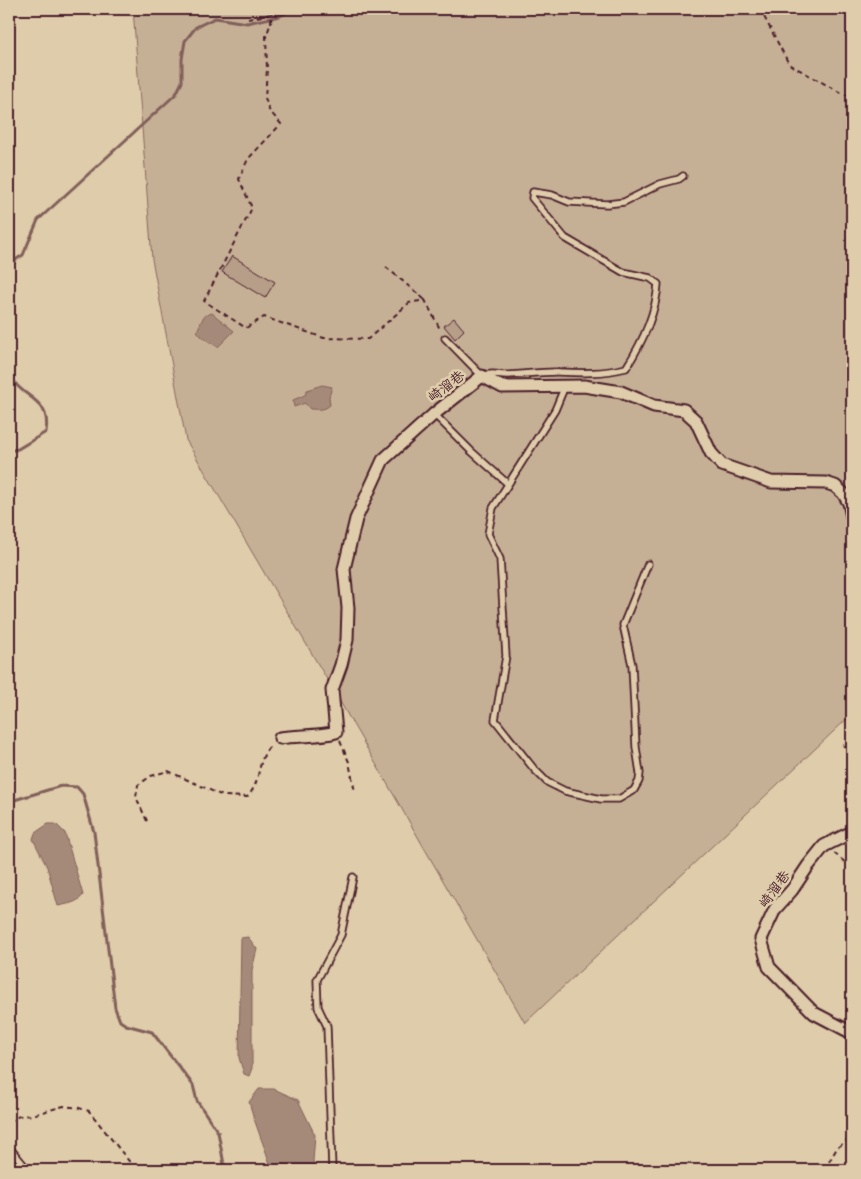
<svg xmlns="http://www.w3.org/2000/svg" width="861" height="1179" viewBox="0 0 861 1179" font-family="'Playpen Sans','LXGW WenKai TC',sans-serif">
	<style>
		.green { fill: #c6b095; stroke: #886860 }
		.water { fill: #a68a79; stroke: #815f5a }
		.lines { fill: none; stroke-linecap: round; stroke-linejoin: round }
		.stream { stroke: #815f5a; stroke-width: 3 }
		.building { fill: #b79e89; stroke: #4a1f2b }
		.service-casing { stroke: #4a1f2b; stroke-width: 9 }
		.minor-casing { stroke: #4a1f2b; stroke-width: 15 }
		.path { stroke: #4a1f2b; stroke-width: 2; stroke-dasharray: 5 4; stroke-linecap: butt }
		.service { stroke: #deccaa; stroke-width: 5.5 }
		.minor { stroke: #deccaa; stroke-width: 11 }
		.labels { text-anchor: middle; stroke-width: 5; stroke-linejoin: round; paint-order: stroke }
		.street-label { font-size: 14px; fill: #4a1f2b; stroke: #deccaa }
	</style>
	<rect width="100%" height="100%" fill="#deccaa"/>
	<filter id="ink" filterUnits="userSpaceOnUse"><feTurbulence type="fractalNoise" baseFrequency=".02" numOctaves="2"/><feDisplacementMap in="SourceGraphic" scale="10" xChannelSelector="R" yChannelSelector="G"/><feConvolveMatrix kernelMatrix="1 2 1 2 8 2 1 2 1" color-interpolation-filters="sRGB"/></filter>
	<g filter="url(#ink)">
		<polygon class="green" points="133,9 852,9 852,714 525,1023 338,698 186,440 152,259"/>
		<g class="water">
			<polygon points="212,313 234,331 218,347 202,337 197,331 204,316"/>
			<path d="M 322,385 L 332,387 L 329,397 L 330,405 C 323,411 318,409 310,409 L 305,403 L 294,407 L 293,400 L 305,395 L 307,390 Z"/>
			<path d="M 48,824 L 56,824 L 65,833 L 83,895 C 78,903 67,904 58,906 L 47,867 L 33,839 L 35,833 Z"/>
			<polygon points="248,937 257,949 252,970 252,1068 249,1076 244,1074 239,1058 241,938"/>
			<path d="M 259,1089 L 274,1089 L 298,1100 L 315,1135 L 313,1161 L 315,1170 L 272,1170 C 265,1147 255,1125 249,1102 Z"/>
		</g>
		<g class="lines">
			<g class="stream">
				<polyline points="9,264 23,255 38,220 176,94 182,82 182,59 185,41 196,27 215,18 247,23 280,16 294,9"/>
				<path d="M 9,370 C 16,400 52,394 46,432 L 18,449 L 9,451"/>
				<polyline points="9,800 11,801 61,786 77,787 83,794 94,832 115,1008 120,1021 126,1025 152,1032 193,1085 197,1101 218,1132 225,1170"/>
			</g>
		</g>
		<g class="building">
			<polygon points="232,256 275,282 265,298 222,272"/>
			<polygon points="454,318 464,330 455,339 444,326"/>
		</g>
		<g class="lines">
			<defs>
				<g id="service">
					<path d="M 445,338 L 482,376 C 494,371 498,376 509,375 C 525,374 541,372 556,372 C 581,373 602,374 626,368 C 642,343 656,313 658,284 L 650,278 L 623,272 L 565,238 L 532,198 L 533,192 L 552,195 L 569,202 L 607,204 L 624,202 L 660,184 L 679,179 L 683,176"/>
					<polyline points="565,386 555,410 493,508 488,534 500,559 506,656 495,720 534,769 547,782 565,791 601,799 619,799 634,790 639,781 640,773 636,747 632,665 623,625 648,564"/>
					<polyline points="434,414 471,451 507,483"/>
					<polyline points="9,1147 28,1170"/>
					<polyline points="332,1170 327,1026 318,1007 317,980 341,935 353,877"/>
				</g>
				<g id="minor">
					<path d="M 280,738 C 298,735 318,737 336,732 L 332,690 L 341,665 L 347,640 L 348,608 L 344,569 L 356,519 L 383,460 L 434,414 L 482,376 L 502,387 L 584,386 L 621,392 L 654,406 L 684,410 L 696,421 L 711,453 L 722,465 L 771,482 L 826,483 L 835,486 L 843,493 L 849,503 L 852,517"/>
					<polyline points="852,832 824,846 808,866 792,890 775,909 761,939 769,967 814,1013 852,1033"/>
				</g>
			</defs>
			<use href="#service" class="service-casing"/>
			<use href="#minor" class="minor-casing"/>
			<g class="path">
				<polyline points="272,9 271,23 266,36 267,69 265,98 269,110 281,124 248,159 239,179 252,208 204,301 246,328 264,317 324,338 368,339 409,303 425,300 441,331"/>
				<polyline points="760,9 789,64 843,94 852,96"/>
				<polyline points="248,19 271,14"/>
				<polyline points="386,267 425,300"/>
				<polyline points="340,741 349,762 355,792"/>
				<polyline points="843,745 852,754"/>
				<path d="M 147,821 L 136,797 L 138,785 L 151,776 L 168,771 L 223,796 L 247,797 C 263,781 255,760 272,744"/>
				<polyline points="9,836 13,833"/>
				<polyline points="834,853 852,868"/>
				<polyline points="9,1122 19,1116 32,1115 64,1106 79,1108 89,1111 132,1165 138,1170"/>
				<polyline points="153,1170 163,1167"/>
				<polyline points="826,1170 826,1167 837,1148 852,1136"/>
			</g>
			<use href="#service" class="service"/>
			<use href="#minor" class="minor"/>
		</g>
	</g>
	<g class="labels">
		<g class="street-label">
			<text transform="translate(446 386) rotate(-38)" y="5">崎溜巷</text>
			<text transform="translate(774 889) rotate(-54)" y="5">崎溜巷</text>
		</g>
	</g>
	<rect width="861" height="1179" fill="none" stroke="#deccaa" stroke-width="30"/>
	<rect x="15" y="15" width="831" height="1149" fill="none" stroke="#4a1f2b" stroke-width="2" filter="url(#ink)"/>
</svg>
